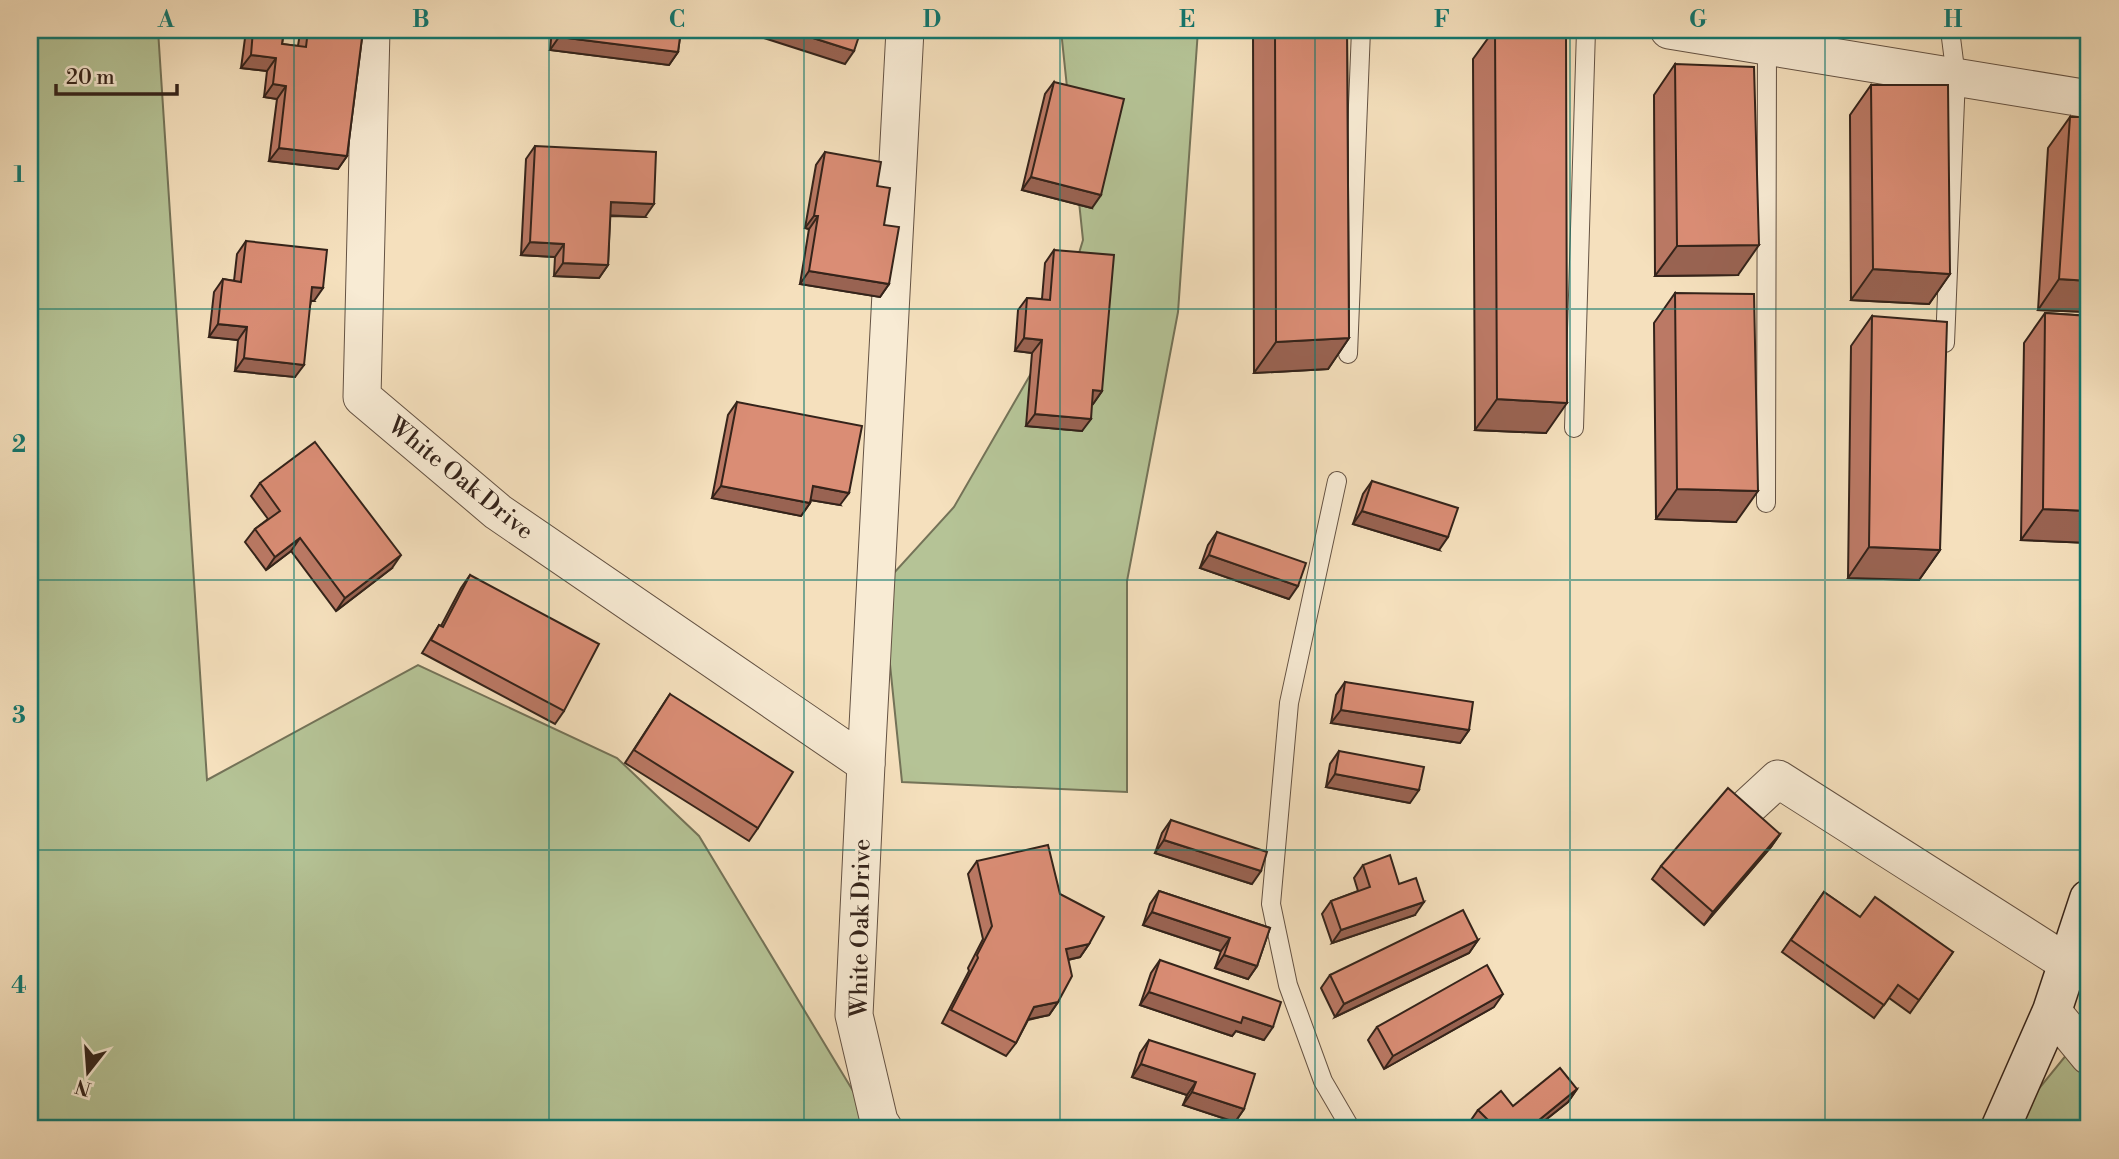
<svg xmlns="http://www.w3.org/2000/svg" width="2119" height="1159" viewBox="0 0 2119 1159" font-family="'Libre Bodoni',serif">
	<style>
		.green { fill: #b5c396; stroke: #747358; stroke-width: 2 }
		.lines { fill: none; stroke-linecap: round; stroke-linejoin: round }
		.lane-casing { stroke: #645243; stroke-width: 20 }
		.street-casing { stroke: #645243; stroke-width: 39 }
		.secondary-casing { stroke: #34231a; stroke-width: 41 }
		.lane { stroke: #f8ebd4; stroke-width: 18 }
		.street { stroke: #f8ebd4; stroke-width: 37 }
		.secondary { stroke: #f8ebd4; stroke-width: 38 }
		.wall { fill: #bb7965; stroke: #34231a; stroke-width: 2 }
		.shaded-wall { fill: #996352; stroke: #34231a; stroke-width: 2 }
		.building { fill: #da8d75; stroke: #34231a; stroke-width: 2 }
		.grid { fill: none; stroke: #0f766e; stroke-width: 2; stroke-opacity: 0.55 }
		.labels { text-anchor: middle; stroke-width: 7; stroke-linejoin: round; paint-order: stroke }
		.street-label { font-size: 24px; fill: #34231a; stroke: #f8ebd4 }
		.neatline { fill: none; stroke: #0f766e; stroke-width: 2.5 }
		.grid-label { font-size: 23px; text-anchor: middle; font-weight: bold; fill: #0f766e }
	</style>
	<rect width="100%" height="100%" fill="#f5e0bd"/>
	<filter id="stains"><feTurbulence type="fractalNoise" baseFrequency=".00286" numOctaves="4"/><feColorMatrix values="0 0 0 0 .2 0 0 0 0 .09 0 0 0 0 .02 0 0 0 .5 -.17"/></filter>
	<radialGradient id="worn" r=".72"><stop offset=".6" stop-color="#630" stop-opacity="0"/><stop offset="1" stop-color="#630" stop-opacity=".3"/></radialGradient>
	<g class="green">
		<polygon points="30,30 158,30 207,780 418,665 617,758 699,836 876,1129 30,1129"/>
		<polygon points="1061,30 1198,30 1178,312 1127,581 1127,792 902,782 882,586 954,507 1055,332 1083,240"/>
		<polygon points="2089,1027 2089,1129 2006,1129"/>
	</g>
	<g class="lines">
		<defs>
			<g id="lane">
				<polyline points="1945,343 1956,77 1950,30"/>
				<polyline points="1348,354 1361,30"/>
				<polyline points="1574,428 1586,30"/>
				<polyline points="1337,481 1289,703 1271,904 1288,985 1323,1081 1351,1129"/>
				<polyline points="1766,503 1767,41"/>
			</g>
			<g id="street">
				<polyline points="371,30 362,397 498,512 866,764 905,30"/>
				<polyline points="1669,30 2089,99"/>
				<polyline points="866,764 854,1015 879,1121 884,1129"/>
				<polyline points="1739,815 1778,779 2067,963"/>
				<polyline points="2052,1011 2089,1056"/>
			</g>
			<polyline id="secondary" points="2000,1129 2052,1011 2089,899"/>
		</defs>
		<use href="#lane" class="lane-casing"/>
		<use href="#street" class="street-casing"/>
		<use href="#secondary" class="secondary-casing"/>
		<use href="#lane" class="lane"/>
		<use href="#street" class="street"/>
		<use href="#secondary" class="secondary"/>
	</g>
	<g class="wall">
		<polygon points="250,30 284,30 282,44 298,46 300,33 302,30 363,30 347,156 338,169 269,161 277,99 264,97 267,71 241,68 245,38"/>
		<polygon points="552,30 681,30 678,52 669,65 550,50"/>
		<polygon points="1253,30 1347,30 1349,338 1328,369 1254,373"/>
		<polygon points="1494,30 1566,30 1546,433 1475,430 1473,59"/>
		<polygon points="1675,64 1738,275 1655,276 1654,95"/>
		<polygon points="1054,82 1092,208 1022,190 1045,94"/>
		<polygon points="1871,85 1950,274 1929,304 1851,300 1850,115"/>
		<polygon points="2070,117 2089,312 2038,310 2048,148"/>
		<polygon points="535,146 645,217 610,216 608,265 599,278 554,276 555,257 521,255 526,159"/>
		<polygon points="825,152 877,186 884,225 889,284 880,297 800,284 809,229 805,228 816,165"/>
		<polygon points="246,241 314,301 311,301 295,377 235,371 238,340 209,337 214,292 223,279 234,281 237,254"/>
		<polygon points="1054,250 1102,391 1093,404 1092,403 1082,431 1026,426 1032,353 1015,351 1018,310 1027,298 1042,299 1045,263"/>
		<polygon points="1675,293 1736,522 1656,519 1654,323"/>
		<polygon points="2045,313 2089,316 2089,543 2021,540 2024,343"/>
		<polygon points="1872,316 1940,550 1919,580 1848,578 1851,346"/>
		<polygon points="737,402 840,505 811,500 810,503 801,516 712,498 728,415"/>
		<polygon points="1372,481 1439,550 1353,524 1363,494"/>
		<polygon points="260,483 392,568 336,611 291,551 266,570 245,542 255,529 268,519 251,496"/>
		<polygon points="1217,532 1289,599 1200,568 1208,545"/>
		<polygon points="470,575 564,711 555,724 422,653 439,625 441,626 461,588"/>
		<polygon points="1345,682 1469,730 1460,743 1331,723 1336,695"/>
		<polygon points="670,694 758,828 749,841 625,763"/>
		<polygon points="1339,751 1410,803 1326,787 1330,764"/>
		<polygon points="1171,820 1252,884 1155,853 1162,833"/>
		<polygon points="1780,834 1771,847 1704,925 1652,879 1661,866"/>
		<polygon points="977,861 1060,894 1089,944 1080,957 1068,960 1058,1002 1049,1015 1028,1020 1016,1043 1006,1056 942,1023 969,971 968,968 983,939 968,874"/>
		<polygon points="1363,865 1399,884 1415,915 1332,943 1322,914 1331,901 1358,891 1354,878"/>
		<polygon points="1159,891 1270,928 1257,966 1248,979 1215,968 1221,951 1143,925 1150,904"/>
		<polygon points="1824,892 1860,917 1953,952 1910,1013 1889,998 1874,1018 1782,952"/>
		<polygon points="1478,940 1469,953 1335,1017 1321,988 1330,975"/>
		<polygon points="1160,960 1264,1040 1236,1031 1232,1036 1140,1005 1151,973"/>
		<polygon points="1494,1007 1384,1069 1368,1040 1377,1027"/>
		<polygon points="1149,1040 1244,1109 1235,1122 1183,1105 1187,1095 1132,1077 1140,1053"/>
		<polygon points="1577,1089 1568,1102 1534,1129 1475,1129 1469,1123 1478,1110 1513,1106"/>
	</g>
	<g class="shaded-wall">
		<polygon points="739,30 788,30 854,51 845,64"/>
		<polygon points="2004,30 2073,30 2071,33 2001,34"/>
		<polygon points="559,37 678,52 669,65 550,50"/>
		<polygon points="251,55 276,58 267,71 241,68"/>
		<polygon points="273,84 286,86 277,99 264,97"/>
		<polygon points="279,148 347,156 338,169 269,161"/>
		<polygon points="1031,177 1101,195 1092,208 1022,190"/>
		<polygon points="611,202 654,204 645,217 602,215"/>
		<polygon points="814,216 818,216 809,229 805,228"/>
		<polygon points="530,242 564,244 555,257 521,255"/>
		<polygon points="1759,245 1738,275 1655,276 1677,246"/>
		<polygon points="563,263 608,265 599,278 554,276"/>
		<polygon points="1873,269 1950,274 1929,304 1851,300"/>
		<polygon points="809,271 889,284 880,297 800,284"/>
		<polygon points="2059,279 2089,281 2089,312 2038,310"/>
		<polygon points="312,287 323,288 314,301 303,300"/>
		<polygon points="218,324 247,327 238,340 209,337"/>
		<polygon points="1024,338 1042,340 1032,353 1015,351"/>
		<polygon points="1349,338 1328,369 1254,373 1276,342"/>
		<polygon points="244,358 304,365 295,377 235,371"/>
		<polygon points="1093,390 1102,391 1093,404 1084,403"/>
		<polygon points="1497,399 1567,403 1546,433 1475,430"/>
		<polygon points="1035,414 1091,419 1082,431 1026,426"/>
		<polygon points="721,486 810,503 801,516 712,498"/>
		<polygon points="813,486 849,493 840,505 804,499"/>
		<polygon points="1677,489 1758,491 1736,522 1656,519"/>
		<polygon points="2043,509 2089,511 2089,543 2021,540"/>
		<polygon points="1362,511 1448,537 1439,550 1353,524"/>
		<polygon points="300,538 291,551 266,570 275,557"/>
		<polygon points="1869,547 1940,550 1919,580 1848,578"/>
		<polygon points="401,555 392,568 336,611 345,598"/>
		<polygon points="1209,555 1298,586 1289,599 1200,568"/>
		<polygon points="1341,710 1469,730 1460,743 1331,723"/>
		<polygon points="1335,774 1419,790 1410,803 1326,787"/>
		<polygon points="1780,834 1771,847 1704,925 1713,912"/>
		<polygon points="1164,840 1261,871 1252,884 1155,853"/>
		<polygon points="1424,902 1415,915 1332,943 1341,930"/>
		<polygon points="1152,912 1230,938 1221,951 1143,925"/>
		<polygon points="1478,940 1469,953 1335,1017 1344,1004"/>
		<polygon points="1089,944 1080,957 1057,962 1066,949"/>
		<polygon points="1224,955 1257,966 1248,979 1215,968"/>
		<polygon points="1149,992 1243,1017 1273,1027 1264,1040 1236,1031 1232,1036 1140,1005"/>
		<polygon points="1503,994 1494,1007 1384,1069 1393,1056"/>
		<polygon points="1058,1002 1049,1015 1025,1020 1034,1007"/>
		<polygon points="1141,1064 1196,1082 1187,1095 1132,1077"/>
		<polygon points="1577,1089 1568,1102 1534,1129 1528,1129"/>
		<polygon points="1192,1092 1244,1109 1235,1122 1183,1105"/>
	</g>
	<g class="building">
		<polygon points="253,30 284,30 282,44 306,47 308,30 363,30 347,156 279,148 286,86 273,84 276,58 251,55"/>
		<polygon points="560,30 681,30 678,52 559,37"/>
		<polygon points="788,30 861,30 854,51"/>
		<polygon points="1275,30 1347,30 1349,338 1276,342"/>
		<polygon points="1495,30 1566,30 1567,403 1497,399"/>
		<polygon points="1675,64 1754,67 1759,245 1677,246"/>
		<polygon points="1054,82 1124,99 1101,195 1031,177"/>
		<polygon points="1871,85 1948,85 1950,274 1873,269"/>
		<polygon points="2070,117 2089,117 2089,281 2059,279"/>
		<polygon points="535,146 656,152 654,204 611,202 608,265 563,263 564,244 530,242"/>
		<polygon points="825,152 881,162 877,186 890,188 884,225 899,227 889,284 809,271 818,216 814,216"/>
		<polygon points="246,241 327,250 323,288 312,287 304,365 244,358 247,327 218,324 223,279 241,282"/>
		<polygon points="1054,250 1114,255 1102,391 1093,390 1091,419 1035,414 1042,340 1024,338 1027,298 1050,300"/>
		<polygon points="1675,293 1754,294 1758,491 1677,489"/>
		<polygon points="2045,313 2089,316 2089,511 2043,509"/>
		<polygon points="1872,316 1947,322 1940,550 1869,547"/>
		<polygon points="737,402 862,426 849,493 813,486 810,503 721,486"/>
		<polygon points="315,442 401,555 345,598 300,538 275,557 255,529 280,511 260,483"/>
		<polygon points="1372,481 1458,508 1448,537 1362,511"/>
		<polygon points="1217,532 1306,563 1298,586 1209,555"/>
		<polygon points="470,575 599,644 564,711 431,640 439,625 443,627"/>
		<polygon points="1345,682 1473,702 1469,730 1341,710"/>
		<polygon points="670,694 793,772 758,828 634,750"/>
		<polygon points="1339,751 1424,767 1419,790 1335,774"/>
		<polygon points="1728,788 1780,834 1713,912 1661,866"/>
		<polygon points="1171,820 1267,852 1261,871 1164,840"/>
		<polygon points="1048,845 1060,894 1104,917 1089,944 1066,949 1072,976 1058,1002 1034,1007 1016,1043 951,1010 978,958 977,955 992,926 977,861"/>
		<polygon points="1390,855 1399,884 1416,878 1424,902 1341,930 1331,901 1370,887 1363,865"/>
		<polygon points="1159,891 1270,928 1257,966 1224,955 1230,938 1152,912"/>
		<polygon points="1824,892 1860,917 1875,897 1953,952 1919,1000 1898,985 1884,1005 1791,940"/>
		<polygon points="1463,910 1478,940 1344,1004 1330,975"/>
		<polygon points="1160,960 1281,1002 1273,1027 1243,1017 1241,1023 1149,992"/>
		<polygon points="1487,965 1503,994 1393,1056 1377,1027"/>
		<polygon points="1149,1040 1255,1074 1244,1109 1192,1092 1196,1082 1141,1064"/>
		<polygon points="1560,1068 1577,1089 1528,1129 1475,1129 1487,1119 1478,1110 1501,1091 1513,1106"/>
	</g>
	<path class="grid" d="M 294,30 L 294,1129M 549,30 L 549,1129M 804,30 L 804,1129M 1060,30 L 1060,1129M 1315,30 L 1315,1129M 1570,30 L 1570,1129M 1825,30 L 1825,1129M 30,309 L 2089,309M 30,580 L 2089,580M 30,850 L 2089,850"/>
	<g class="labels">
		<g class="street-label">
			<text transform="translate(461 478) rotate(39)" y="8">White Oak Drive</text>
			<text transform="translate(860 928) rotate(-89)" y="8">White Oak Drive</text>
		</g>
	</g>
	<rect width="2119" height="1159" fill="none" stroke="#f5e0bd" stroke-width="77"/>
	<g transform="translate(88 1072) rotate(197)" stroke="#f8ebd4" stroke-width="5" paint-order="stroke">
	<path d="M0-5L12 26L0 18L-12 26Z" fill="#34231a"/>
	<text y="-10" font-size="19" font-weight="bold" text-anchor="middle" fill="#34231a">N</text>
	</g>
	<path d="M56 84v10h121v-10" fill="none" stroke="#34231a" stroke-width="3.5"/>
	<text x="66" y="84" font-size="21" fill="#34231a" stroke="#f8ebd4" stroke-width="5" paint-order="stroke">20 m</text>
	<rect x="38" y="38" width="2042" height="1082" class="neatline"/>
	<g class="grid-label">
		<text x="166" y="27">A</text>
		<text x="421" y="27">B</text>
		<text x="677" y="27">C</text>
		<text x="932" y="27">D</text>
		<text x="1187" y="27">E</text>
		<text x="1442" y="27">F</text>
		<text x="1698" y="27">G</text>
		<text x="1953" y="27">H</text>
		<text x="19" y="182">1</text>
		<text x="19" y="452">2</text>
		<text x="19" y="723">3</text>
		<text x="19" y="993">4</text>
	</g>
	<rect width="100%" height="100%" filter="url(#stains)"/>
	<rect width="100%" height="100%" fill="url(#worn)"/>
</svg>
